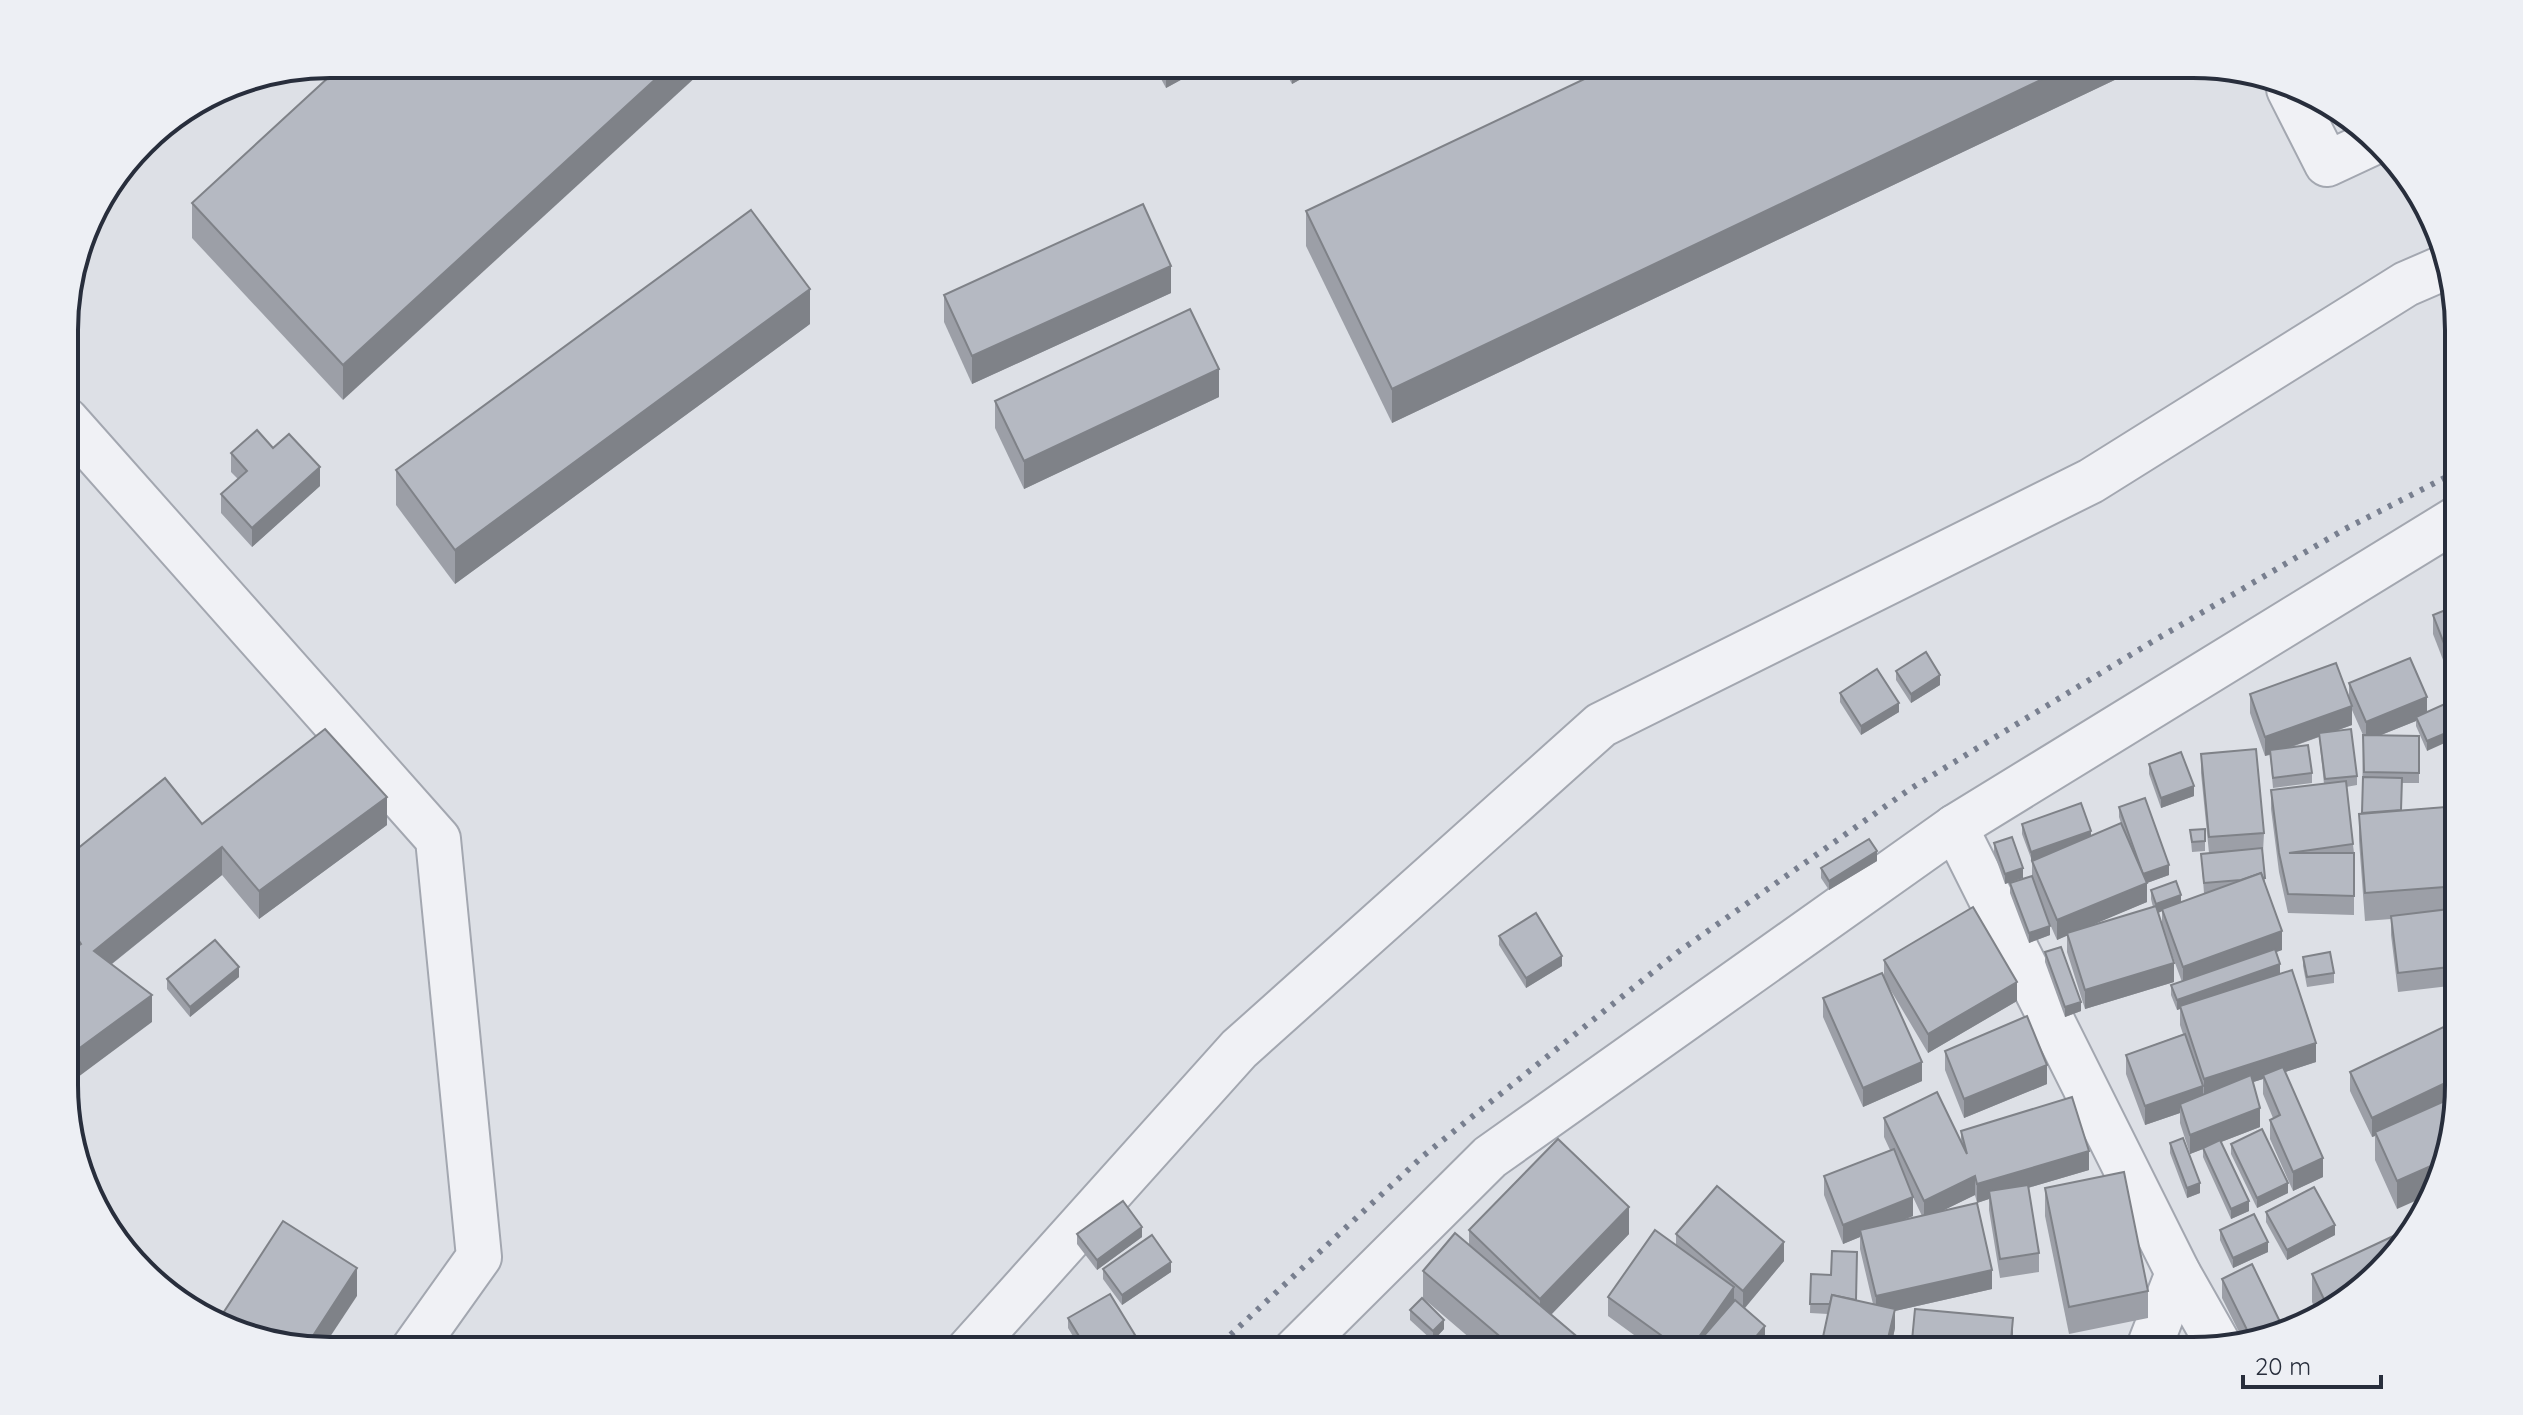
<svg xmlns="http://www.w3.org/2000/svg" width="2523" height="1415" viewBox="0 0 2523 1415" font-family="Quicksand,sans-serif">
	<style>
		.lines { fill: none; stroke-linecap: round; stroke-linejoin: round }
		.minor-casing { stroke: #a3a7b0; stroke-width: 48 }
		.minor { stroke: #f0f1f5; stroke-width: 44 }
		.rail { stroke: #787f8f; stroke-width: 6; stroke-dasharray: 4 8; stroke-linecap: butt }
		.wall { fill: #9c9fa7; fill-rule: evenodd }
		.shaded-wall { fill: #7f8288 }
		.building { fill: #b5b9c2; stroke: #7f8288; stroke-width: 2 }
		.rim { fill: none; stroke: #282e3c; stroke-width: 4 }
	</style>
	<rect width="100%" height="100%" fill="#dde0e6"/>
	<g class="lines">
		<defs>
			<g id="minor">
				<polyline points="2289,89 2327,164 2372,143"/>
				<polyline points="66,420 438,839 479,1257 412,1351"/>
				<polyline points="1955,827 2178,1273 2220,1347"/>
				<polyline points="2148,1350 2178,1273"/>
				<polyline points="968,1351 1239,1049 1601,725 2091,481 2406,284 2443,268"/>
				<polyline points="1295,1351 1490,1157 1955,827 2458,518"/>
			</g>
		</defs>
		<use href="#minor" class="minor-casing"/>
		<use href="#minor" class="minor"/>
		<polyline class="rail" points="1213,1351 1423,1156 1678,952 1910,789 2155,640 2345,529 2458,471"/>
	</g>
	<g class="wall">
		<polygon points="343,64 343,400 192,238 192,203"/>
		<polygon points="1153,64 1210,64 1166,88"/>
		<polygon points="1281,64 1328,64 1292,84"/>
		<polygon points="2142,64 2142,67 1392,423 1306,246 1306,211"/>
		<polygon points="1171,293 972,384 944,322 944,295"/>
		<polygon points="810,324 455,584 396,505 396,470"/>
		<polygon points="1219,397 1024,489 995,428 995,401"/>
		<polygon points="273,448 320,486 252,547 221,513 221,494 238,479 231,472 231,453"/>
		<polygon points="2458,605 2457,696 2433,634 2433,615"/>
		<polygon points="1896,671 1940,685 1911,703 1896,680"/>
		<polygon points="2349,683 2427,712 2458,698 2427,751 2416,726 2416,721 2381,735 2419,736 2419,783 2402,783 2401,810 2458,806 2458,985 2398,992 2391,935 2391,919 2365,921 2359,841 2359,814 2362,813 2363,735 2352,710 2352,725 2336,731 2357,776 2357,785 2346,787 2354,853 2354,915 2288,913 2279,872 2271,809 2271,790 2324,784 2319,737 2289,748 2312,773 2312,783 2273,788 2270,755 2265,756 2250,713 2250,694 2349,698"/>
		<polygon points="1840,693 1899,712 1861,735 1840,702"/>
		<path d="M 2201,754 L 2264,833 L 2263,852 L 2265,884 L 2282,950 L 2276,952 L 2280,974 L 2316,1062 L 2285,1072 L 2323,1177 L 2293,1191 L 2270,1139 L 2270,1120 L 2273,1118 L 2263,1094 L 2263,1079 L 2253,1082 L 2260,1127 L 2221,1142 L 2249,1211 L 2231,1219 L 2203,1157 L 2203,1149 L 2190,1154 L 2180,1123 L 2180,1113 L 2145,1125 L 2126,1074 L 2126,1055 L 2183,1034 L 2180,1025 L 2180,1009 L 2177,1010 L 2171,995 L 2171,985 L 2182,982 L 2168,944 L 2174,982 L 2085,1009 L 2067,952 L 2067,935 L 2057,940 L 2042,906 L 2050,935 L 2029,943 L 2010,893 L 2010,883 L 2032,876 L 2032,861 L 2022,834 L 2022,824 L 2091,836 L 2121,823 L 2119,817 L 2119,807 L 2169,875 L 2147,883 L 2147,902 L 2083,928 L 2153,907 L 2151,899 L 2151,890 L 2181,902 L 2206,893 L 2204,893 L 2201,854 L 2209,853 L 2201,773 ZM 2162,911 L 2162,924 L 2158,913 Z"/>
		<polygon points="2149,764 2194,796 2161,808 2149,774"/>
		<polygon points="387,825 259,919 222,875 112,964 152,1022 69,952 66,948 66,858"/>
		<polygon points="2205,829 2205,851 2192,852 2190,830"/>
		<polygon points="1994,843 2023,878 2005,884 1994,853"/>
		<polygon points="1877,861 1829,890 1821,878 1821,868"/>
		<polygon points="1499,936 1562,966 1526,988 1499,945"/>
		<polygon points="2045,952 2081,1011 2065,1017 2045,962"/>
		<polygon points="2303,957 2334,973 2334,983 2307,987 2303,966"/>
		<polygon points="1884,960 2017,1001 1928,1053 1887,984 1922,1081 1863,1107 1823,1017 1823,998 1884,977"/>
		<polygon points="239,977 190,1017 167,989 167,979"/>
		<polygon points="2458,1020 2397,1209 2375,1160 2375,1136 2372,1137 2350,1091 2350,1072"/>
		<polygon points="1945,1051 2047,1084 1964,1118 1945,1070"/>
		<path d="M 1884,1118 L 1961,1142 L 1961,1131 L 2089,1170 L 2028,1188 L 2039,1253 L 2039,1272 L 2000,1278 L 1989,1210 L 1989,1199 L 1977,1203 L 1975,1195 L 1941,1211 L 1992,1289 L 1895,1311 L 1895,1328 L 1890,1351 L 1820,1351 L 1828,1314 L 1810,1313 L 1811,1274 L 1856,1300 L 1873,1304 L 1860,1249 L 1860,1237 L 1843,1244 L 1824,1195 L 1824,1176 L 1890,1150 L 1884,1137 ZM 1912,1195 L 1922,1216 L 1903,1220 L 1913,1216 Z"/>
		<polygon points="2170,1143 2200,1193 2187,1198 2170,1153"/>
		<polygon points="2231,1144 2288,1193 2257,1208 2231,1154"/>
		<polygon points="2045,1188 2148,1291 2148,1318 2069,1334 2045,1216"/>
		<polygon points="2266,1212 2335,1235 2287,1260 2266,1222"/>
		<polygon points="2417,1225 2326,1315 2319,1317 2312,1302 2312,1274"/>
		<polygon points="1469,1230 1629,1234 1551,1315 1594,1351 1485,1351 1423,1298 1423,1271 1469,1245"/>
		<polygon points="2220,1230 2268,1252 2233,1268 2220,1240"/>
		<polygon points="1077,1234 1142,1237 1097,1270 1077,1244"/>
		<polygon points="1676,1234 1784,1261 1745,1308 1765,1345 1760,1351 1656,1351 1608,1316 1608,1297 1676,1245"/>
		<polygon points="1103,1269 1171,1272 1122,1305 1103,1279"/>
		<polygon points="2222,1279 2283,1328 2243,1340 2222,1298"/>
		<polygon points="1410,1310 1444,1329 1433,1341 1410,1320"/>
		<polygon points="1068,1318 1135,1345 1124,1351 1082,1351 1068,1328"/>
	</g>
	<g class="shaded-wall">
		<polygon points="672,64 710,64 343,400 343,365"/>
		<polygon points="1175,64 1210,64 1166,88 1166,69"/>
		<polygon points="1292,64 1328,64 1292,84"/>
		<polygon points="2074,64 2142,64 2142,67 1392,423 1392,389"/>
		<polygon points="1171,266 1171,293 972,384 972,356"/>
		<polygon points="810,289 810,324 455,584 455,550"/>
		<polygon points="1219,369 1219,397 1024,489 1024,461"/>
		<polygon points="320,467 320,486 252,547 252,528"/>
		<polygon points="1940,675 1940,685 1911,703 1911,694"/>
		<rect x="2457" y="677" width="1" height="19"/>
		<polygon points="2427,697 2427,716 2416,717 2416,721 2366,741 2366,722"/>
		<polygon points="1899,703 1899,712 1861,735 1861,726"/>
		<polygon points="2352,706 2352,725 2265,756 2265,737"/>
		<polygon points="2458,728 2458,737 2427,751 2427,741"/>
		<polygon points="2194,786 2194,796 2161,808 2161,798"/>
		<polygon points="387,797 387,825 259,919 259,891"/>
		<polygon points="2091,831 2091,841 2031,861 2031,852"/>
		<polygon points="222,847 222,875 94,978 94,951"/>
		<polygon points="1877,851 1877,861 1829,890 1829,881"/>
		<polygon points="2169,865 2169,875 2147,883 2147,902 2057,940 2057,920 2143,874"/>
		<polygon points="2023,868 2023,878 2005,884 2005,874"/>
		<polygon points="2181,895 2181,905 2162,909 2162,911 2156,914 2156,904"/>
		<polygon points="2050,926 2050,935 2029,943 2029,933"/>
		<polygon points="2282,931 2282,950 2183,986 2183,967"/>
		<polygon points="1562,956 1562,966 1526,988 1526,978"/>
		<polygon points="2174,963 2174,982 2085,1009 2085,990"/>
		<polygon points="2280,964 2280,974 2180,1006 2180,1009 2177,1010 2177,1000"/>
		<polygon points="239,967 239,977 190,1017 190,1007"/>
		<polygon points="2017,982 2017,1001 1928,1053 1928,1034"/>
		<polygon points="152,995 152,1022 66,1086 66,1058"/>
		<polygon points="2081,1002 2081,1011 2065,1017 2065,1007"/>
		<polygon points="2316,1043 2316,1062 2264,1079 2263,1075 2263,1079 2204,1098 2204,1079"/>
		<polygon points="1922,1062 1922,1081 1863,1107 1863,1088"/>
		<polygon points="2047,1065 2047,1084 1964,1118 1964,1099"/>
		<polygon points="2458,1077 2458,1096 2375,1132 2375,1136 2372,1137 2372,1118"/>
		<polygon points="2203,1086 2203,1105 2180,1104 2180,1113 2145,1125 2145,1106"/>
		<polygon points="2260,1108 2260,1127 2190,1154 2190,1135"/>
		<polygon points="2089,1151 2089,1170 1990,1199 1989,1191 1989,1199 1977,1203 1977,1184"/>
		<polygon points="2323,1158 2323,1177 2293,1191 2293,1172"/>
		<polygon points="2440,1162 2431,1194 2397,1209 2397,1181"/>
		<polygon points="1975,1176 1975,1195 1924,1220 1924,1201"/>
		<polygon points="2200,1183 2200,1193 2187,1198 2187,1188"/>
		<polygon points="2288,1183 2288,1193 2257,1208 2257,1198"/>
		<polygon points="1913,1197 1913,1216 1862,1236 1860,1230 1860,1237 1843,1244 1843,1225"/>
		<polygon points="2249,1201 2249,1211 2231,1219 2231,1209"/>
		<polygon points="1629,1207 1629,1234 1540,1326 1540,1299"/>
		<polygon points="2335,1225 2335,1235 2287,1260 2287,1250"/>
		<polygon points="1142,1227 1142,1237 1097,1270 1097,1260"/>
		<polygon points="1784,1242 1784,1261 1743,1310 1743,1291"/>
		<polygon points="2268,1242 2268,1252 2233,1268 2233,1258"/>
		<polygon points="1171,1262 1171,1272 1122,1305 1122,1295"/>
		<polygon points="357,1268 357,1296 322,1349 307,1345"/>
		<polygon points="1992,1270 1992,1289 1895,1311 1895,1328 1890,1351 1885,1351 1876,1315 1876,1296"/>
		<polygon points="1734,1287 1734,1306 1695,1346 1695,1351 1689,1351"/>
		<polygon points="2013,1318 2013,1337 2012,1351 2010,1351"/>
		<polygon points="1444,1320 1444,1329 1433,1341 1433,1331"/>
		<polygon points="1765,1326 1765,1345 1760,1351 1744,1351"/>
		<polygon points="1135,1335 1135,1345 1124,1351 1108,1351"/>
	</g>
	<g class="building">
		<polygon points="343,64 672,64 343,365 192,203"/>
		<polygon points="1163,64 1175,64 1166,69"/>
		<polygon points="1616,64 2074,64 1392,389 1306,211"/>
		<polygon points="1143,204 1171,266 972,356 944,295"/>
		<polygon points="751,210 810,289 455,550 396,470"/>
		<polygon points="1190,309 1219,369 1024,461 995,401"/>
		<polygon points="257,430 273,448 289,434 320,467 252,528 221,494 247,471 231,453"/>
		<polygon points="2458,605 2458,677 2457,677 2433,615"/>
		<polygon points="1926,652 1940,675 1911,694 1896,671"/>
		<polygon points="2410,658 2427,697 2366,722 2349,683"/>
		<polygon points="2336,663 2352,706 2265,737 2250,694"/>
		<polygon points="1877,669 1899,703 1861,726 1840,693"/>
		<polygon points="2458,698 2458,728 2427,741 2416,717"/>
		<polygon points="325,729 387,797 259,891 222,847 94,951 152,995 66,1058 66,954 81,944 66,921 66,858 165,778 202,824"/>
		<polygon points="2351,729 2357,776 2325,779 2319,733"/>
		<polygon points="2363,735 2419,736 2419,773 2364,772"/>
		<polygon points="2308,745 2312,773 2273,778 2270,750"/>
		<polygon points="2256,749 2264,833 2209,837 2201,754"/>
		<polygon points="2181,752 2194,786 2161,798 2149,764"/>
		<polygon points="2363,777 2402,778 2401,810 2362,813"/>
		<polygon points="2346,781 2353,844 2289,853 2354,853 2354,896 2288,894 2279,853 2271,790"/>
		<polygon points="2145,798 2169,865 2143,874 2119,807"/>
		<polygon points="2081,803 2091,831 2031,852 2022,824"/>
		<polygon points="2458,806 2458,886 2365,893 2359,814"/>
		<polygon points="2121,823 2147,883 2057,920 2032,861"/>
		<polygon points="2205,829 2205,841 2192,842 2190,830"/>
		<polygon points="2012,837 2023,868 2005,874 1994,843"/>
		<polygon points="1869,839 1877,851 1829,881 1821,868"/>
		<polygon points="2262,848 2265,878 2263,878 2261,873 2241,880 2204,883 2201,854"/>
		<polygon points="2261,873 2282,931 2183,967 2162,909"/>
		<polygon points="2032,876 2050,926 2029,933 2010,883"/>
		<polygon points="2176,881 2181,895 2156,904 2151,890"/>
		<polygon points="2156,906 2174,963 2085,990 2067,933"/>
		<polygon points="1973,907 2017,982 1928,1034 1884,960"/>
		<polygon points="2458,908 2458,966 2398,973 2391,916"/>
		<polygon points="1536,913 1562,956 1526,978 1499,936"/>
		<polygon points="215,940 239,967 190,1007 167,979"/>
		<polygon points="2061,947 2081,1002 2065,1007 2045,952"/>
		<polygon points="2275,949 2280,964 2177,1000 2171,985"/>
		<polygon points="2330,952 2334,973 2307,977 2303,957"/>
		<polygon points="2292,970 2316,1043 2204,1079 2180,1006"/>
		<polygon points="1882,973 1922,1062 1863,1088 1823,998"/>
		<polygon points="2027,1016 2047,1065 1964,1099 1945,1051"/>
		<polygon points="2458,1020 2458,1077 2372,1118 2350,1072"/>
		<polygon points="2185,1034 2203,1086 2145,1106 2126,1055"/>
		<polygon points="2283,1067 2323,1158 2293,1172 2270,1120 2280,1115 2263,1075"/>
		<polygon points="2251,1075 2260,1108 2190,1135 2180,1104"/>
		<polygon points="1937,1092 1967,1154 1961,1131 2072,1097 2089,1151 1977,1184 1975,1176 1924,1201 1884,1118"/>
		<polygon points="2458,1095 2458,1102 2440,1162 2397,1181 2375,1132"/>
		<polygon points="2262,1129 2288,1183 2257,1198 2231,1144"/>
		<polygon points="2183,1138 2200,1183 2187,1188 2170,1143"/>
		<polygon points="1558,1139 1629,1207 1540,1299 1469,1230"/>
		<polygon points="2220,1140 2249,1201 2231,1209 2203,1148"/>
		<polygon points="1894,1149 1913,1197 1843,1225 1824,1176"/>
		<polygon points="2124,1172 2148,1291 2069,1307 2045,1188"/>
		<polygon points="2028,1185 2039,1253 2000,1259 1989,1191"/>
		<polygon points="1717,1186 1784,1242 1743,1291 1676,1234"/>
		<polygon points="2314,1187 2335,1225 2287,1250 2266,1212"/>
		<polygon points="1123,1201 1142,1227 1097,1260 1077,1234"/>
		<polygon points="1977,1203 1992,1270 1876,1296 1860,1230"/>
		<polygon points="2254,1214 2268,1242 2233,1258 2220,1230"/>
		<polygon points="283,1221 357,1268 307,1345 218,1321"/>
		<polygon points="2417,1225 2330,1312 2312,1274"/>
		<polygon points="1655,1230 1734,1287 1689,1351 1683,1351 1608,1297"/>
		<polygon points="1455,1233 1594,1351 1517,1351 1423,1271"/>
		<polygon points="1152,1235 1171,1262 1122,1295 1103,1269"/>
		<polygon points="1832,1251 1857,1252 1856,1300 1832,1295 1830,1304 1810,1304 1811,1274 1831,1275"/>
		<polygon points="2252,1264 2283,1328 2251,1338 2222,1279"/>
		<polygon points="1110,1294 1135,1335 1108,1351 1088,1351 1068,1318"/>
		<polygon points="1832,1295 1895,1309 1885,1351 1820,1351"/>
		<polygon points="1422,1298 1444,1320 1433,1331 1410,1310"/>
		<polygon points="1735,1300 1765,1326 1744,1351 1701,1351 1695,1346"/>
		<polygon points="1915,1309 2013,1318 2010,1351 1911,1351"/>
		<polygon points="1770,1339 1805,1342 1805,1351 1769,1351"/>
		<polygon points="1378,1340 1388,1351 1368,1351"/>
	</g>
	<path d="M0 0H2523V1415H0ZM330 78H2193A252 252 0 0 1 2445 330V1085A252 252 0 0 1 2193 1337H330A252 252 0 0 1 78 1085V330A252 252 0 0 1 330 78Z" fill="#edeff4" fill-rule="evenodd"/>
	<path class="rim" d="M330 78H2193A252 252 0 0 1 2445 330V1085A252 252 0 0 1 2193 1337H330A252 252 0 0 1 78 1085V330A252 252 0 0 1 330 78Z"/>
	<path d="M2243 1375v12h138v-12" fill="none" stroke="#282e3c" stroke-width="4"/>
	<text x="2255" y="1375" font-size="24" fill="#282e3c" stroke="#edeff4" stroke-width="6" paint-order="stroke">20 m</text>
</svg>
